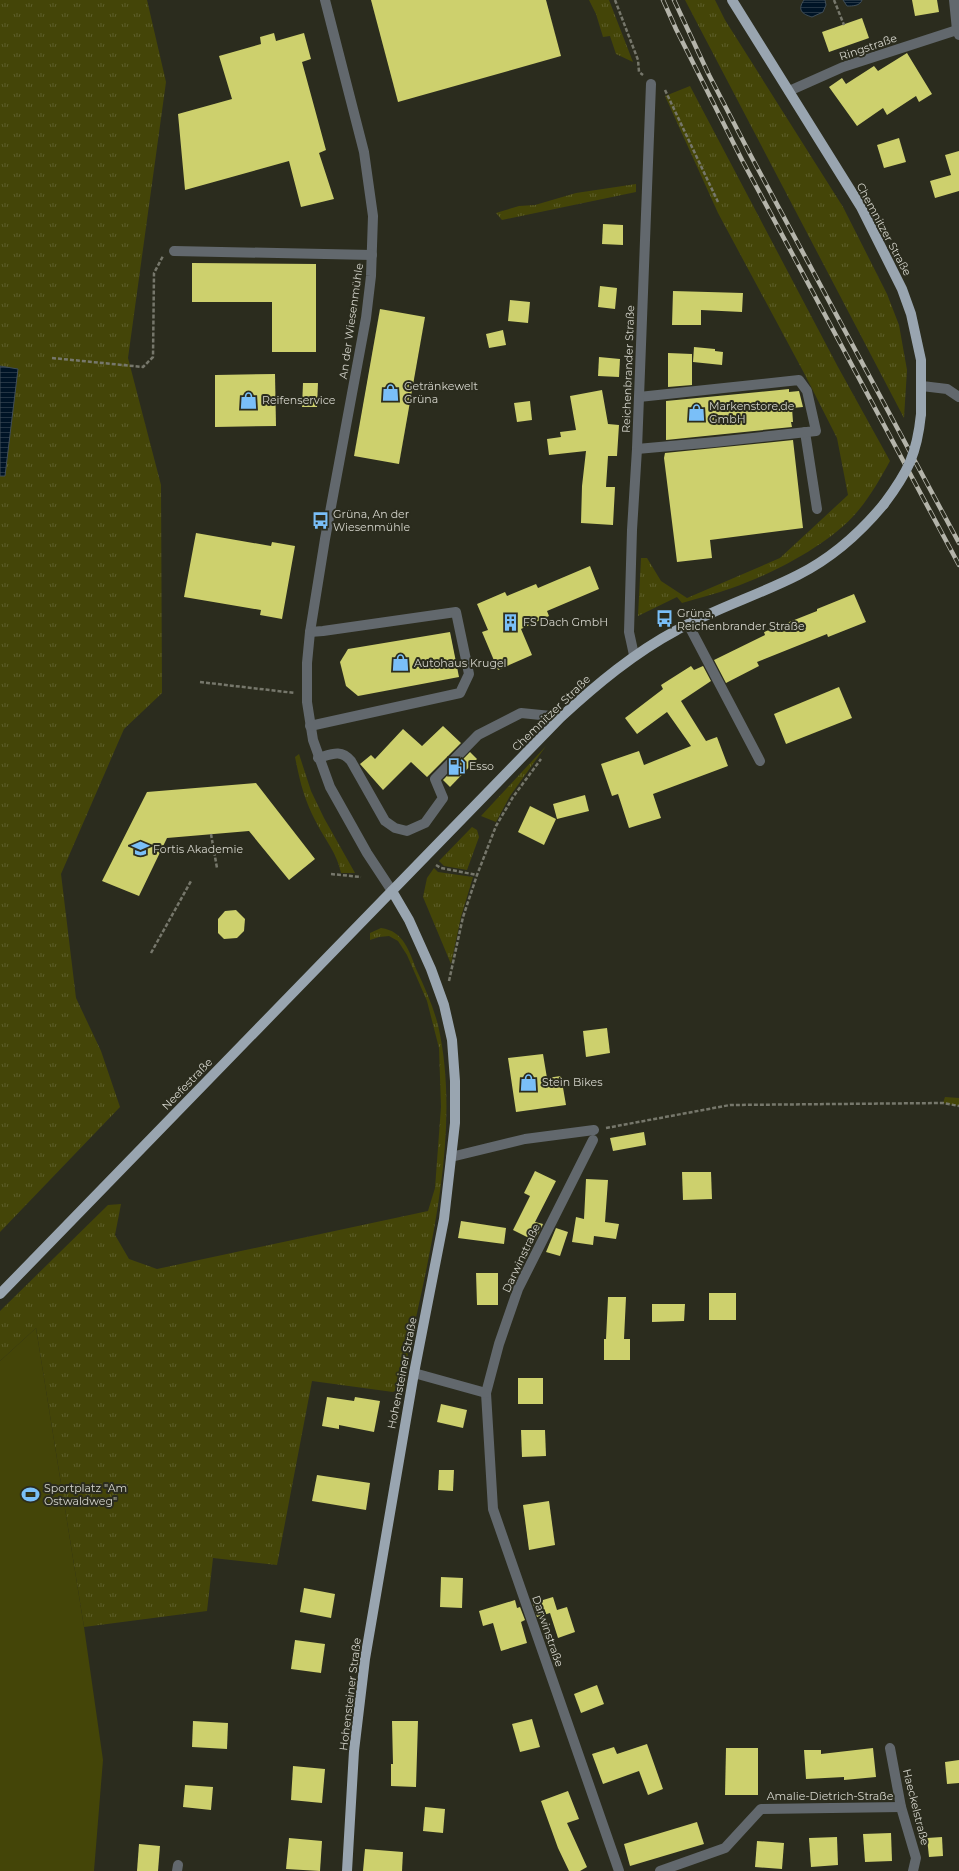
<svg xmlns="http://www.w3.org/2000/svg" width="959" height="1871" viewBox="0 0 959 1871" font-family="Montserrat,sans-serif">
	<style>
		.grass { fill: url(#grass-tufts) }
		.garden { fill: #444508 }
		.water { fill: url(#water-rules); stroke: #404e58 }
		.building { fill: #cdd06d }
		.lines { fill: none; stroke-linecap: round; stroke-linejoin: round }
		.path { stroke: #76776b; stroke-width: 2.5; stroke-dasharray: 4 2; stroke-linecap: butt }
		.minor { stroke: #62686d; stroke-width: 10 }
		.major { stroke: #99a5b0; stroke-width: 10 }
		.rail-casing { stroke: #b4b4aa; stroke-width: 4.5 }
		.rail { stroke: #2b2c1e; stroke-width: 3; stroke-dasharray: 9; stroke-linecap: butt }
		.major-bridge { stroke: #99a5b0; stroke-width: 10 }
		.labels { text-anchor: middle; stroke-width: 4; stroke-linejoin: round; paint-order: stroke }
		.street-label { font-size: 11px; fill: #d4d4cb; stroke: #2b2c1e }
		.poi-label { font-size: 11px; fill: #d4d4cb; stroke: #2b2c1e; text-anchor: start }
	</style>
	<defs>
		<pattern id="grass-tufts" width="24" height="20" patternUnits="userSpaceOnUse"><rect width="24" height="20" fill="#444508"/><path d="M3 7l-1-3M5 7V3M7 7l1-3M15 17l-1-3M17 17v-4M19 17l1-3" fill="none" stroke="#5e5f2b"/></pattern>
		<pattern id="water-rules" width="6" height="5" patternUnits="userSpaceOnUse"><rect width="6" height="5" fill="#001426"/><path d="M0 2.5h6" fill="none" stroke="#243544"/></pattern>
	</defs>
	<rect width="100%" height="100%" fill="#2b2c1e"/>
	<g class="grass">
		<polygon points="0,0 147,0 166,82 128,358 161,485 162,693 124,729 61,874 76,998 101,1051 120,1107 0,1232"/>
		<polygon points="589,0 609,0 633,62 616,54 610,36 603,37 596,14"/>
		<polygon points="685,0 715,0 725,20 843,207 887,294 899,325 907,370 904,418"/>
		<path d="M 690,86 L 838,367 L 890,461 C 880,479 870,497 857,512 C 829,545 772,574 732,588 C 715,594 698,598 682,603 L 677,597 L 638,616 L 641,558 L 647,558 L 661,581 L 687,598 L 780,558 L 848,495 L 837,438 L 804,373 L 718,213 L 665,96 Z"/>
		<polygon points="636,184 636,192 502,220 496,213 519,206 535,205 576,193"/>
		<polygon points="546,746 510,796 496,822 481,816"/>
		<path d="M 299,754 L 311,791 L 324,818 L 355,873 L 341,873 C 337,853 325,840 316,822 C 304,799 300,782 295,757 Z"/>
		<polygon points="472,827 477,830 479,837 467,870 444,866 439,861"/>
		<polygon points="434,868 438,872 473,877 461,917 451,964 423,897 427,878"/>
		<path d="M 381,928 C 404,931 409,951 417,971 C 425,988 433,1006 438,1025 C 464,1139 424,1274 401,1387 L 393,1392 L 312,1381 L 277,1565 L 213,1558 L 207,1611 L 84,1627 L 36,1328 L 0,1361 L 0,1311 L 108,1205 L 121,1204 L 115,1235 L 129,1259 L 157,1269 L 428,1211 L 435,1188 L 441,1107 L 439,1048 L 427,1001 L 407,955 L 398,941 L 389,936 L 379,937 L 370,940 L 370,933 Z"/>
		<polygon points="945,1097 959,1098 959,1106 943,1103"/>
	</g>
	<polygon class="garden" points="36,1328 84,1627 103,1760 94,1871 0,1871 0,1361"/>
	<g class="water">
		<path d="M 804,0 L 825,0 L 826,5 L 823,12 L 812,17 C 802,14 797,10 804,0 Z"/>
		<path d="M 843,0 L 862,0 C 860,6 853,6 847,6 Z"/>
		<polygon points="0,366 18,369 5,476 0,476"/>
	</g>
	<g class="building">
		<polygon points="371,0 546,0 561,56 398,102"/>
		<polygon points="912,0 937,0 939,12 915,16"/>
		<polygon points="862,18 869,38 829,52 822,32"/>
		<polygon points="274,33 276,41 304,33 311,59 302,62 326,150 319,153 334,199 301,207 289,161 185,190 178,114 232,99 219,56 261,44 260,37"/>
		<polygon points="907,53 932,94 919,102 916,96 887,115 883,108 857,126 829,87 842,78 846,84 874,66 878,71"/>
		<polygon points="899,138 906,162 884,168 877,145"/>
		<polygon points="959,151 959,191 935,198 930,181 951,175 945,155"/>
		<polygon points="603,224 623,225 623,245 602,244"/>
		<polygon points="192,263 316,264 316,352 272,352 272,302 192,302"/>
		<polygon points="600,286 617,288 615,309 598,307"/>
		<polygon points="673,291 743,293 742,312 701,310 701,325 672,325"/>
		<polygon points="510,300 530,302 528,323 508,321"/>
		<polygon points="380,309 425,317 399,464 354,456"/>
		<polygon points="503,330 506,345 489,348 486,334"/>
		<polygon points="694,347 715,349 715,351 723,352 722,365 693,362"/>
		<polygon points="668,353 692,354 692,385 668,387"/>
		<polygon points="599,357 620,359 619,377 598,376"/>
		<polygon points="275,374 276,426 215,427 215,375"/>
		<polygon points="303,383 318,383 317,407 302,407"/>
		<polygon points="789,389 789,392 799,391 803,407 792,408 793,422 791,422 792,427 666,440 666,401"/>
		<polygon points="602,390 608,424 619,425 617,456 608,456 606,487 615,487 613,525 581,523 582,486 586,451 549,455 547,439 561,437 560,432 576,430 570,396"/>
		<polygon points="530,401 532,420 517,422 514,403"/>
		<polygon points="793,440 803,528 710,540 712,558 677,562 664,458 665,453"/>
		<polygon points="196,533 271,546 272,542 295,546 282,619 260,615 261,610 184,597"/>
		<polygon points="590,566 599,589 547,611 549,616 521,629 532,655 498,670 482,632 488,630 477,604 505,592 507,596 536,584 538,588"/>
		<polygon points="854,594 866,622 828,637 827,634 757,662 759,666 726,683 714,660 765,635 764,632 817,611 817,609"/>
		<polygon points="450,632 459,677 358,696 346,686 340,662 348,649"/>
		<polygon points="691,666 694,670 703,666 711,681 681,701 706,741 717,737 728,766 653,794 661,818 629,828 618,794 612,796 601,764 639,751 644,765 691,746 667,712 637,734 625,718 663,689 661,685"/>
		<polygon points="839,687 852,718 786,744 774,714"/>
		<polygon points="443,726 461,743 427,777 411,762 383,790 360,764 371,755 375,759 403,729 422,746"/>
		<polygon points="470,752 477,759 450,787 443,780"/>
		<polygon points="256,783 315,859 289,880 249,831 167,838 139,896 102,881 147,792"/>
		<polygon points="585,795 589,811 557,819 553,804"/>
		<polygon points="530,806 556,819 544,845 518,832"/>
		<polygon points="236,910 245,919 244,931 237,938 224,939 218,933 218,919 225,911"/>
		<polygon points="607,1028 610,1053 586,1057 583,1031"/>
		<polygon points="543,1054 547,1078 561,1076 566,1105 516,1112 508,1058"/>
		<polygon points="644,1132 646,1145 613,1151 610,1138"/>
		<polygon points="535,1171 556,1181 535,1222 543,1224 535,1241 513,1230 530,1196 524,1193"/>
		<polygon points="682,1172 711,1172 712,1199 683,1200"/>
		<polygon points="586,1179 608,1180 605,1222 619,1224 616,1239 594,1236 593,1245 572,1242 576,1217 584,1219"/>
		<polygon points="461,1221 506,1228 504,1244 458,1238"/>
		<polygon points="556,1228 568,1232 560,1256 546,1252"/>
		<polygon points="476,1273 498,1273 498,1305 477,1305"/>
		<rect x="709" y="1293" width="27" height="27"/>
		<polygon points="608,1297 626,1297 624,1339 630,1339 630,1360 604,1360 604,1339 606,1339"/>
		<polygon points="652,1304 685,1304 684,1321 652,1322"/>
		<rect x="518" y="1378" width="25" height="26"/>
		<polygon points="327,1397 354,1401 355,1397 380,1401 374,1432 339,1425 339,1429 322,1426"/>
		<polygon points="441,1404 467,1410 463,1428 437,1422"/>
		<polygon points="521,1430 545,1430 546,1456 522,1457"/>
		<polygon points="439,1470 454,1470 453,1491 438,1490"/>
		<polygon points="317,1475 370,1483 366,1510 312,1501"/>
		<polygon points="549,1501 555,1545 529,1550 523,1505"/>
		<polygon points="441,1577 463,1578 462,1608 440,1607"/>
		<polygon points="304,1588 335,1594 331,1618 300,1612"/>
		<polygon points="553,1597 557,1610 567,1607 575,1632 558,1638 550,1613 537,1617 533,1603"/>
		<polygon points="515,1600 517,1608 520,1607 525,1620 521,1622 527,1643 501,1651 493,1623 483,1626 479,1611"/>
		<polygon points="295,1640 325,1644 321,1673 291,1669"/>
		<polygon points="597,1685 604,1704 581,1713 574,1694"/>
		<polygon points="532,1719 540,1747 520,1752 512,1724"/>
		<polygon points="193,1721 228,1723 227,1749 192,1747"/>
		<polygon points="392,1721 418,1721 416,1787 391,1786 391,1764 393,1764"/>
		<polygon points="647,1744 663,1789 648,1795 639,1771 603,1784 592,1754 614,1747 617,1754"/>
		<polygon points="726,1748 758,1748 758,1795 725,1795"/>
		<polygon points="873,1748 876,1777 844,1780 844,1777 806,1779 804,1750 821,1750 821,1754"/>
		<polygon points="959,1760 959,1783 947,1784 945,1762"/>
		<polygon points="293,1766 325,1769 322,1803 291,1800"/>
		<polygon points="185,1785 213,1787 211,1810 183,1807"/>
		<polygon points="568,1791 579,1819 567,1823 587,1867 580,1871 569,1871 558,1848 541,1801"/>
		<polygon points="425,1807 445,1809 443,1833 423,1831"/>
		<polygon points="697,1822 704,1844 630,1866 624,1844"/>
		<polygon points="891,1833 892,1861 865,1862 863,1834"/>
		<polygon points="837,1837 838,1865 811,1867 809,1838"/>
		<polygon points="942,1837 943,1856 929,1857 927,1838"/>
		<polygon points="289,1838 322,1841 320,1871 286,1869"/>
		<polygon points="757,1841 784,1843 782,1869 755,1867"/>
		<polygon points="139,1844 160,1846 158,1871 137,1871"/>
		<polygon points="365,1849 403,1852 402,1871 363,1871"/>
	</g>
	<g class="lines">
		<g class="path">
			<polyline points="615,0 638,60 639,72 643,75"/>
			<polyline points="834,0 844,25"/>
			<polyline points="665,90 718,202"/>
			<polyline points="52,358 143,367 153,357 154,273 163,256"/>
			<polyline points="200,682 295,693"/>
			<polyline points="211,834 217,868"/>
			<polyline points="436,865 441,868 477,875"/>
			<polyline points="331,874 361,877"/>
			<polyline points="151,953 191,881"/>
			<polyline points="449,981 463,917 477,875 496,826 513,797 541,759"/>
			<polyline points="606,1128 730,1105 943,1103 959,1106"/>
		</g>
		<g class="minor">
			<polyline points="325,0 364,152 373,216 371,276 366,318 325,539 310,632 307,663 307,702 313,740 330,787 367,853 392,891"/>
			<polyline points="954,0 957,30 959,35"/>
			<polyline points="789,91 843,67 957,30"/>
			<polyline points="174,251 372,255"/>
			<polyline points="922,386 947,389 959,397"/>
			<polyline points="805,432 817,509"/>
			<polyline points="637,449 715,442 816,431 807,391 799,380 639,397"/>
			<polyline points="688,624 760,761"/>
			<polyline points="310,632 323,631 456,612 469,674 460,693 310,726"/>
			<polyline points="634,655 629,632 632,530 637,449 651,84"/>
			<path d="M 318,758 C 332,754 341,749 351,761 L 385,821 L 395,828 L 407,831 L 425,823 L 443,798 L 435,779 L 478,735 L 521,713 L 561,717"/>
			<polyline points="593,1140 518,1289 499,1344 486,1393 493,1509 619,1871"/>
			<polyline points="451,1157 525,1139 594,1130"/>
			<polyline points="414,1373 486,1393"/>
			<polyline points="890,1748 901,1807 916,1858 913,1871"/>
			<polyline points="177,1871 178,1865"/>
			<polyline points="660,1871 725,1848 761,1809 901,1807"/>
		</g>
		<g class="major">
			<polyline points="732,0 861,207 902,289 911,314 921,360 921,414"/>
			<path d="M 0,1294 L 561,717 C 597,684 634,653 677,630 C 716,608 759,595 798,575 C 832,558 860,533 884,504"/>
			<polyline points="347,1871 354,1751 365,1659 414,1373 444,1219 455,1123 455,1081 452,1040 444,1005 431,969 409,920 392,891"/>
		</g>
		<defs>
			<g id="rail">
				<polyline points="663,0 676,29 742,160 959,565"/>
				<polyline points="674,0 709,75 751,156 959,543"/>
			</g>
		</defs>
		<use href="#rail" class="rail-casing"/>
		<use href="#rail" class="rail"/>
		<path class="major-bridge" d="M 884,504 C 908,472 917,454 921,414"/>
	</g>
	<defs>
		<symbol id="shop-bare" viewBox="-9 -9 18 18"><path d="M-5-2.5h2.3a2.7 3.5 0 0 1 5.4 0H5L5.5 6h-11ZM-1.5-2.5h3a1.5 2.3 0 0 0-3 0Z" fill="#7abff8" stroke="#2b2c1e" stroke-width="2.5" paint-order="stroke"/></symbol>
		<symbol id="bus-bare" viewBox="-9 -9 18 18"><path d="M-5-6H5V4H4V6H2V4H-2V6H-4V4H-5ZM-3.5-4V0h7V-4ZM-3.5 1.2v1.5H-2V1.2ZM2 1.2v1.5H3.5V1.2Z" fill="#7abff8" stroke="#2b2c1e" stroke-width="2.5" paint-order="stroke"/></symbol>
		<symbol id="building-bare" viewBox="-9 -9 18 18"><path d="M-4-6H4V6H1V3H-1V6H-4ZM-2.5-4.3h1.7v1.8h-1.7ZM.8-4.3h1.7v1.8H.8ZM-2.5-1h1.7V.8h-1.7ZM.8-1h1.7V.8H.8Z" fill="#7abff8" stroke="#2b2c1e" stroke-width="2.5" paint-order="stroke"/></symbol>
		<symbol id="fuel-bare" viewBox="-9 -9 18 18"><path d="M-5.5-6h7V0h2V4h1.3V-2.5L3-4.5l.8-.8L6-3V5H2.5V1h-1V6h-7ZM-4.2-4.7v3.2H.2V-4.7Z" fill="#7abff8" stroke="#2b2c1e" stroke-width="2.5" paint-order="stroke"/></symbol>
		<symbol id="school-bare" viewBox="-9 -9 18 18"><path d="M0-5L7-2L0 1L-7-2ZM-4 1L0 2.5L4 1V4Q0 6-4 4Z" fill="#7abff8" stroke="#2b2c1e" stroke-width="2.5" paint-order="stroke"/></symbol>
		<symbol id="stadium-bare" viewBox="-9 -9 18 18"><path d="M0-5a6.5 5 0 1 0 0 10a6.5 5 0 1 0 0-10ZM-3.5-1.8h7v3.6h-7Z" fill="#7abff8" stroke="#2b2c1e" stroke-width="2.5" paint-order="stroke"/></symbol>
	</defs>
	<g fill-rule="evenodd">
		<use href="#shop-bare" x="378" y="380" width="25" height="25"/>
		<use href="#shop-bare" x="236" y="388" width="25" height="25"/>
		<use href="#shop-bare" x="684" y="400" width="25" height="25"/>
		<use href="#bus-bare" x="308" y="508" width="25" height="25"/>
		<use href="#bus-bare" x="652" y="606" width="25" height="25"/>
		<use href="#building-bare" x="498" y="610" width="25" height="25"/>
		<use href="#shop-bare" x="388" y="650" width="25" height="25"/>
		<use href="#fuel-bare" x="444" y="754" width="25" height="25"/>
		<use href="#school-bare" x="128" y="836" width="25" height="25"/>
		<use href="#shop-bare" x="516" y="1070" width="25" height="25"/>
		<use href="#stadium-bare" x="18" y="1482" width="25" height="25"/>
	</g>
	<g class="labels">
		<g class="street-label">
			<text transform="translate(868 47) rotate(-19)" y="4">Ringstraße</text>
			<text transform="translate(884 229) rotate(62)" y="4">Chemnitzer Straße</text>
			<text transform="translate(351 321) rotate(-82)" y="4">An der Wiesenmühle</text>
			<text transform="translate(628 369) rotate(-88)" y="4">Reichenbrander Straße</text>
			<text transform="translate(551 713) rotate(-44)" y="4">Chemnitzer Straße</text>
			<text transform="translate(187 1084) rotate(-46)" y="4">Neefestraße</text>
			<text transform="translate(521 1258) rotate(-65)" y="4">Darwinstraße</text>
			<text transform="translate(402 1373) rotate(-79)" y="4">Hohensteiner Straße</text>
			<text transform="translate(548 1631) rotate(71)" y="4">Darwinstraße</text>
			<text transform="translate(350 1694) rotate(-83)" y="4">Hohensteiner Straße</text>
			<text x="830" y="1800">Amalie-Dietrich-Straße</text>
			<text transform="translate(916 1807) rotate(76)" y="4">Haeckelstraße</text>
		</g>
		<g class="poi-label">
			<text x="404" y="390">Getränkewelt<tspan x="404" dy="13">Grüna</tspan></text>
			<text x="262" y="404">Reifenservice</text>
			<text x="709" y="410">Markenstore.de<tspan x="709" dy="13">GmbH</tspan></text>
			<text x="333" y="518">Grüna, An der<tspan x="333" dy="13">Wiesenmühle</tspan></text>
			<text x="677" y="617">Grüna,<tspan x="677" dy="13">Reichenbrander Straße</tspan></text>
			<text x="523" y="626">FS Dach GmbH</text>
			<text x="414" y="667">Autohaus Krugel</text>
			<text x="469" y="770">Esso</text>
			<text x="153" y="853">Fortis Akademie</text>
			<text x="542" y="1086">Stein Bikes</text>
			<text x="44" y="1492">Sportplatz "Am<tspan x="44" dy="13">Ostwaldweg"</tspan></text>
		</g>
	</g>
</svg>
